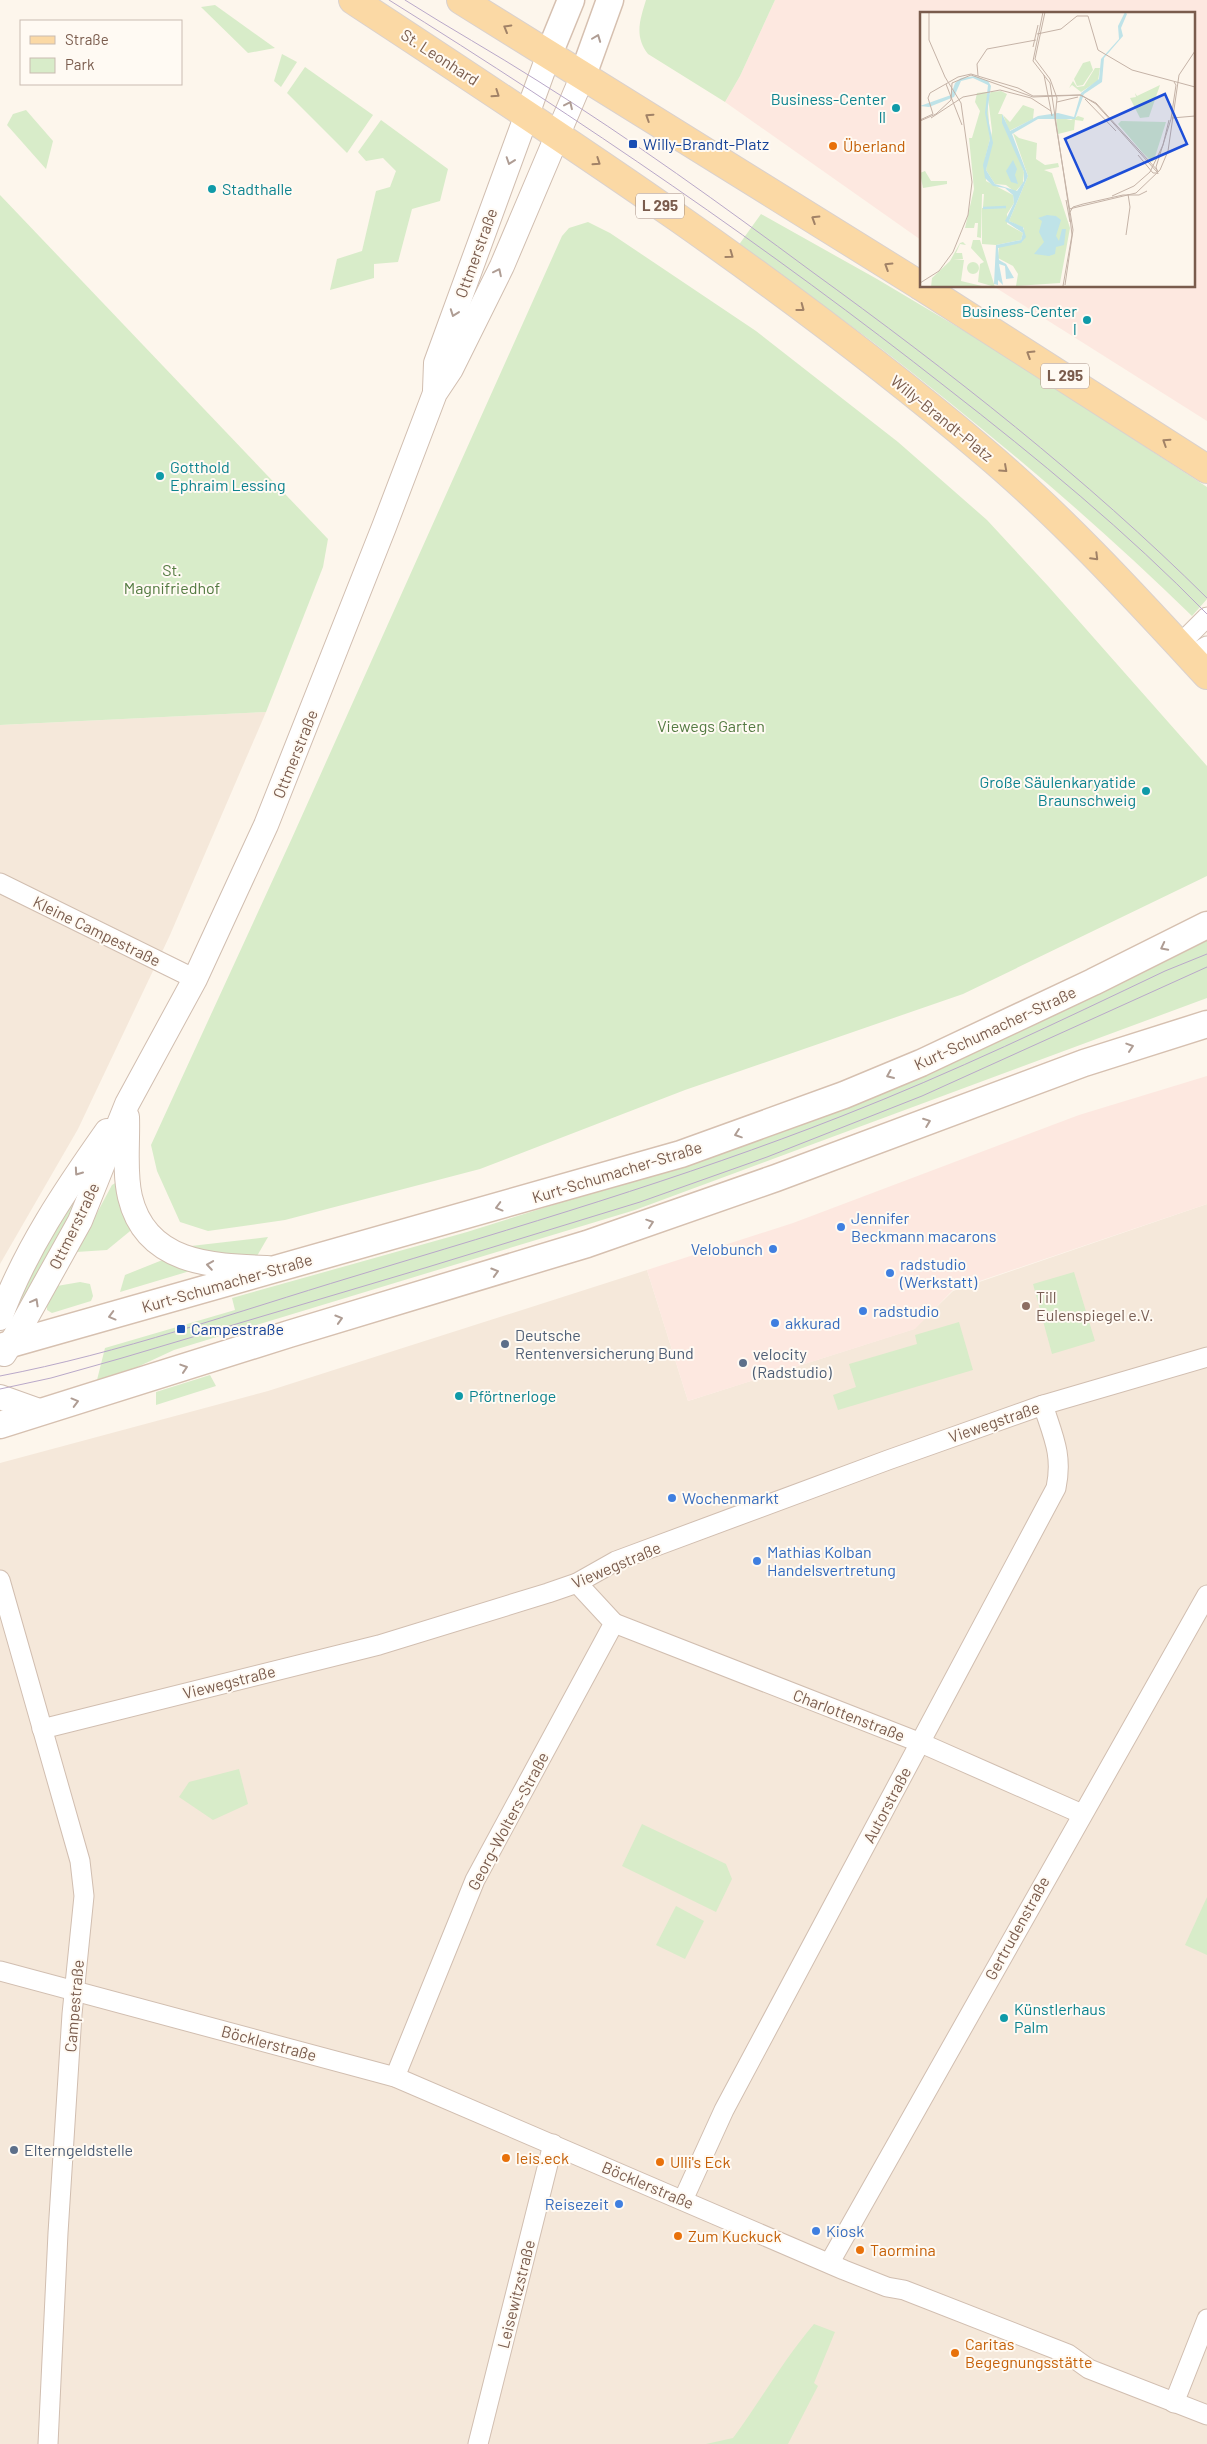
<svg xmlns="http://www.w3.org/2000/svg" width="1207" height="2444" viewBox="0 0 1207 2444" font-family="Barlow,sans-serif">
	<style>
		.residential { fill: #f5e8da }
		.commercial { fill: #fde8e0 }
		.green { fill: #d8ecc9 }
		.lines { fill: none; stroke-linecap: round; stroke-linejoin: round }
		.minor-casing { stroke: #d1beb0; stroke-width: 21 }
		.tertiary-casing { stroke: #d1beb0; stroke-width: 26 }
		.secondary-casing { stroke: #d6c0b0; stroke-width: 29 }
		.primary-casing { stroke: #dad1cd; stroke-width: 30 }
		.minor { stroke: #fff; stroke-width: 19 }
		.tertiary { stroke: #fff; stroke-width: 24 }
		.secondary { stroke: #fff; stroke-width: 26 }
		.primary { stroke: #fbd9a5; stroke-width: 28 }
		.tram { stroke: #b9a8c9; stroke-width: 1 }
		.oneway { stroke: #a18267 }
		.oneway2 { stroke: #af9d94 }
		.culture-dot { fill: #0f9aa8; stroke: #fffaf3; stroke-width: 2 }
		.transit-dot { fill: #1a4fb4; stroke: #fffaf3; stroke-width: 2 }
		.food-dot { fill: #e8710a; stroke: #fffaf3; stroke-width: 2 }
		.shop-dot { fill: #3f7fe0; stroke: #fffaf3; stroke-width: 2 }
		.education-dot { fill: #8d6e63; stroke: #fffaf3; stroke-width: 2 }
		.service-dot { fill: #5c6f8a; stroke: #fffaf3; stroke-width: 2 }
		.labels { text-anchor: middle; stroke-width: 4; stroke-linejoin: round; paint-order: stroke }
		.shield { fill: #fffaf3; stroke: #a28b7f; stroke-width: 1 }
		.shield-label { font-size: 15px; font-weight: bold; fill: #7a5c4d }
		.street-label { font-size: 16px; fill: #7a5c4d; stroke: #fffaf3 }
		.culture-label { font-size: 16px; fill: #0d838f; stroke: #fffaf3; text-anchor: start }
		.transit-label { font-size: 16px; fill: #164399; stroke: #fffaf3; text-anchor: start }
		.food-label { font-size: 16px; fill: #c56008; stroke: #fffaf3; text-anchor: start }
		.park-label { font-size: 16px; fill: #537a41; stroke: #fffaf3 }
		.shop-label { font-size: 16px; fill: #366cbe; stroke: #fffaf3; text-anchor: start }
		.education-label { font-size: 16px; fill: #785e54; stroke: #fffaf3; text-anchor: start }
		.service-label { font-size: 16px; fill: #4e5e75; stroke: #fffaf3; text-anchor: start }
		.inset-river { fill: none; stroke: #bfe3e8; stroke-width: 2.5 }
		.inset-road { fill: none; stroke: #c5b3a7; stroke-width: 1 }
		.view { fill: #1d4ed8; fill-opacity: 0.15; stroke: #1d4ed8; stroke-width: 2.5 }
		.inset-edge { fill: none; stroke: #7a5c4d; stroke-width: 2.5 }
	</style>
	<rect width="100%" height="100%" fill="#fdf6ec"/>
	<g class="residential">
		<polygon points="266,712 170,935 78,1129 0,1264 0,725"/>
		<polygon points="1207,1204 1207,2444 0,2444 0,1463 268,1391 647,1270 688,1401 914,1329 953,1291"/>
	</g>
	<g class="commercial">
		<polygon points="775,0 1207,0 1207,421 993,286 1193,286 1193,14 921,14 921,240 725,102 740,76"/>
		<polygon points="1207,1076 1207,1204 953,1290 915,1329 688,1401 647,1270 793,1223 1079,1115"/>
	</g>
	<g class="green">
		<path d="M 646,0 L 775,0 L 740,76 L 725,102 L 648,54 C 634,36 640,20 646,0 Z"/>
		<polygon points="215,5 275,48 248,53 201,7"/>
		<polygon points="282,54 297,62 281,87 274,81"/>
		<polygon points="305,67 373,115 347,153 287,93"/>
		<polygon points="26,110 53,141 46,169 7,125 13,114"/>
		<polygon points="381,120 448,169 440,201 412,209 398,262 374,264 374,278 330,290 337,259 362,251 376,191 390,187 396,171 383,158 366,161 358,152"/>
		<polygon points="0,195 328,539 323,567 266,712 0,725"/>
		<path d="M 761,214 L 877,279 L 998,351 L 1207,487 L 1207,599 L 1192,616 C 1092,518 984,428 874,343 C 830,309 783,278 738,246 Z"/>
		<polygon points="588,222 610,233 756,331 898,442 987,520 1048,586 1207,766 1207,876 963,994 685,1090 480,1169 285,1220 208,1231 180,1222 157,1171 151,1145 292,838 562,236 569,228"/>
		<polygon points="1207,938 1207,998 635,1210 174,1350 118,1376 96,1384 105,1348 235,1310 232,1298 467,1232 623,1183"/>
		<polygon points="82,1181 88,1182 11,1323 6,1322"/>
		<polygon points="117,1182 135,1227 107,1250 76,1252 112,1185"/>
		<polygon points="268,1237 257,1256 244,1259 182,1249 191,1246"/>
		<polygon points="170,1257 192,1268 190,1271 120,1292 125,1275"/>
		<polygon points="1074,1272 1095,1341 1052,1354 1033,1284"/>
		<polygon points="80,1282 90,1284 93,1296 91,1301 52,1313 47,1310 47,1306 57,1286"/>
		<polygon points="959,1322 973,1370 838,1410 833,1395 856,1387 849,1364 917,1344 915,1335"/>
		<polygon points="210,1375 216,1386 156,1405 156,1392"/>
		<polygon points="239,1769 248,1804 213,1820 179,1797 189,1782"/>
		<polygon points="642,1824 726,1864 732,1879 716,1912 622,1866"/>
		<polygon points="1207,1897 1207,1955 1185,1945"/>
		<polygon points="676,1906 704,1921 685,1959 656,1945"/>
		<path d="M 814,2324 L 835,2332 L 814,2383 L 818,2386 L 788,2444 L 706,2444 L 733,2438 C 761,2400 784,2359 814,2324 Z"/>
	</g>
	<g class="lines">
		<defs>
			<g id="minor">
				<polyline points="1179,645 1207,617"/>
				<polyline points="1190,656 1207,646"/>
				<polyline points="0,883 195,979"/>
				<polyline points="0,1580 80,1861 84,1896 72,2014 58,2233 48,2444"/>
				<polyline points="614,1623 921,1743 1082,1814"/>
				<polyline points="42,1729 379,1645 548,1593 577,1583 616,1561 888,1460 1043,1405 1207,1357"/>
				<polyline points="0,1971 395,2077 844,2270 887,2287 904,2290 1068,2354 1089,2369 1207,2415"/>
				<polyline points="395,2077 475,1880 614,1623 577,1583"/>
				<path d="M 683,2200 L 724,2110 L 1056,1488 C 1063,1455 1053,1436 1043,1405"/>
				<polyline points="830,2262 1207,1595"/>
				<polyline points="1174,2403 1207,2319"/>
				<polyline points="478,2444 553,2144"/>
			</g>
			<g id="tertiary">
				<polyline points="435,390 436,363 549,54"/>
				<path d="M 127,1117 C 128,1143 124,1172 130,1197 C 146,1264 212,1266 267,1268"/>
				<path d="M 0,1318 C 24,1251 66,1189 107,1131"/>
				<polyline points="4,1354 21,1327 80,1221 127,1104 195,979 266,825 384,527 435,393 451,369 502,266 583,75"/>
				<polyline points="0,1397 42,1412"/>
			</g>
			<g id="secondary">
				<polyline points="549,54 571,0"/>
				<polyline points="583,75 610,0"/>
				<polyline points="0,1347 681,1154 844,1095 921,1063 1093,982 1207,925"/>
				<polyline points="0,1425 289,1334 587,1244 776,1178 1084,1063 1207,1024"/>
			</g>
			<g id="primary">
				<path d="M 353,0 C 568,141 785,283 982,450 C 1063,518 1135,597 1207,675"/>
				<polyline points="461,0 921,286"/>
				<polyline points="921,286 1207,469"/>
			</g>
		</defs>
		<use href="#minor" class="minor-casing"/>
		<use href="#tertiary" class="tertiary-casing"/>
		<use href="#secondary" class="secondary-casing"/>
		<use href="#primary" class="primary-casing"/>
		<use href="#minor" class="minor"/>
		<use href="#tertiary" class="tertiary"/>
		<use href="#secondary" class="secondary"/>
		<use href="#primary" class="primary"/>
		<g class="tram">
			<path d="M 389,0 C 581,120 768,247 947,388 C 1037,458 1127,532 1207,614"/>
			<path d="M 405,0 C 449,28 494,53 538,81 C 632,140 722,205 811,271 C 949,371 1086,478 1207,598"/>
			<path d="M 0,1376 C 120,1353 236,1312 352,1277 C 517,1227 682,1179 842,1116 C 952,1073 1058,1022 1165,971 L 1207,954"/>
			<polyline points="0,1389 51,1378 122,1358 428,1267 640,1202 767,1157 922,1096 1207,967"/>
		</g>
	</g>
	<defs><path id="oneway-chevron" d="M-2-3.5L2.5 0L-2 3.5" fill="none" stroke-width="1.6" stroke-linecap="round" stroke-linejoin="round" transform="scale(1.25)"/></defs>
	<g class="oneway">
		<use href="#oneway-chevron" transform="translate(507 28) rotate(-150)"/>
		<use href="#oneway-chevron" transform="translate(496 94) rotate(34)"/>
		<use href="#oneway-chevron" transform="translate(649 117) rotate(-147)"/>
		<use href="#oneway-chevron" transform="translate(597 162) rotate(34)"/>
		<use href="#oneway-chevron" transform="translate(815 219) rotate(-148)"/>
		<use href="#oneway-chevron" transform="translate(730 255) rotate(36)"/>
		<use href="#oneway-chevron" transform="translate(888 266) rotate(-148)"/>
		<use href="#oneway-chevron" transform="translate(801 308) rotate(37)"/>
		<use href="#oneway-chevron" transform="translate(1030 354) rotate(-148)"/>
		<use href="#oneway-chevron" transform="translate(1166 442) rotate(-147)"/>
		<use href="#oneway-chevron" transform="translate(1004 469) rotate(42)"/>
		<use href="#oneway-chevron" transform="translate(1095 557) rotate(45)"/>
	</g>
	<g class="oneway2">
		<use href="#oneway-chevron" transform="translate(597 38) rotate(-69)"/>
		<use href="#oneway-chevron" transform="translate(569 105) rotate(-65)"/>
		<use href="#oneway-chevron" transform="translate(510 161) rotate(109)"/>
		<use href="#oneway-chevron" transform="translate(498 272) rotate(-64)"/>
		<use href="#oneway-chevron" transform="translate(454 313) rotate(110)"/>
		<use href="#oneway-chevron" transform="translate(1164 947) rotate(153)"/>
		<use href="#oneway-chevron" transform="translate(1130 1047) rotate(-18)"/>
		<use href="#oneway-chevron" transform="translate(890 1075) rotate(157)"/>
		<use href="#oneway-chevron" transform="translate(927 1122) rotate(-21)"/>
		<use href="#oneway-chevron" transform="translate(738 1134) rotate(161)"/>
		<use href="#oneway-chevron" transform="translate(78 1172) rotate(125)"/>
		<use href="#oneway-chevron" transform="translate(499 1207) rotate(165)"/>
		<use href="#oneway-chevron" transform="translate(650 1223) rotate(-19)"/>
		<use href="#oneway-chevron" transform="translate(210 1265) rotate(-171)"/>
		<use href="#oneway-chevron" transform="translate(495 1272) rotate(-17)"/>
		<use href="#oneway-chevron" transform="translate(35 1302) rotate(-61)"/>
		<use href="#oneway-chevron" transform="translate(112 1316) rotate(165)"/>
		<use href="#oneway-chevron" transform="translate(339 1319) rotate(-17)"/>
		<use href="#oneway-chevron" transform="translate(184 1368) rotate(-18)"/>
		<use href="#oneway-chevron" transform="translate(75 1402) rotate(-15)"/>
	</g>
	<g class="culture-dot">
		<circle cx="896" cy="108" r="5"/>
		<circle cx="212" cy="189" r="5"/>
		<circle cx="1087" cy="320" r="5"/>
		<circle cx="160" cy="476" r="5"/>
		<circle cx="1146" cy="791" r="5"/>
		<circle cx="459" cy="1396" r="5"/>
		<circle cx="1004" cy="2018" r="5"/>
	</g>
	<g class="transit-dot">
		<rect x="628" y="139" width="10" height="10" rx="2.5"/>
		<rect x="176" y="1324" width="10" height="10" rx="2.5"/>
	</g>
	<g class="food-dot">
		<circle cx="833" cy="146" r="5"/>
		<circle cx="506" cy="2158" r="5"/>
		<circle cx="660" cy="2162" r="5"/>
		<circle cx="678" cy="2236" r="5"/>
		<circle cx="860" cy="2250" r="5"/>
		<circle cx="955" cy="2353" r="5"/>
	</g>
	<g class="shop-dot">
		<circle cx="841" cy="1227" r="5"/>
		<circle cx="773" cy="1249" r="5"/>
		<circle cx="890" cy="1273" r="5"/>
		<circle cx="863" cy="1311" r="5"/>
		<circle cx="775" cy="1323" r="5"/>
		<circle cx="672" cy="1498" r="5"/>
		<circle cx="757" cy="1561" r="5"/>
		<circle cx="619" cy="2204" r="5"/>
		<circle cx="816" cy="2231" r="5"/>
	</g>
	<circle class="education-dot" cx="1026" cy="1306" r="5"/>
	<g class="service-dot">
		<circle cx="505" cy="1344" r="5"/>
		<circle cx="743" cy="1363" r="5"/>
		<circle cx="14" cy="2150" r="5"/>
	</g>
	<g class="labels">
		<g class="shield">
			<rect x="636" y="193.5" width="48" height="25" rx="4"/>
			<rect x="1041" y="363.5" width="48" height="25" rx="4"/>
		</g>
		<g class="shield-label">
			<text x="660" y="211">L 295</text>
			<text x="1065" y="381">L 295</text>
		</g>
		<g class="street-label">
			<text transform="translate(440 57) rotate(33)" y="6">St. Leonhard</text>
			<text transform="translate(476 253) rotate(-70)" y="6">Ottmerstraße</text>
			<text transform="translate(942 418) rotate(39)" y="6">Willy-Brandt-Platz</text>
			<text transform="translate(295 754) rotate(-68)" y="6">Ottmerstraße</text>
			<text transform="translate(97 931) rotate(26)" y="6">Kleine Campestraße</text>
			<text transform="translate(995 1028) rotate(-25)" y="6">Kurt-Schumacher-Straße</text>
			<text transform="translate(617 1172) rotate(-17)" y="6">Kurt-Schumacher-Straße</text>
			<text transform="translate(74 1226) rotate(-64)" y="6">Ottmerstraße</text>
			<text transform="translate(227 1283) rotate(-16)" y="6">Kurt-Schumacher-Straße</text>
			<text transform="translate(994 1422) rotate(-19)" y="6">Viewegstraße</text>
			<text transform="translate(616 1565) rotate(-23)" y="6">Viewegstraße</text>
			<text transform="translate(229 1682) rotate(-14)" y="6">Viewegstraße</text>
			<text transform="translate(849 1715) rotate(21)" y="6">Charlottenstraße</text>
			<text transform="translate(887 1805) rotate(-62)" y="6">Autorstraße</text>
			<text transform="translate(508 1821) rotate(-62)" y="6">Georg-Wolters-Straße</text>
			<text transform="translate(1017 1928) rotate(-61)" y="6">Gertrudenstraße</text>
			<text transform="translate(74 2006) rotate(-85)" y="6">Campestraße</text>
			<text transform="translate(269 2043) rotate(15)" y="6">Böcklerstraße</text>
			<text transform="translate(648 2185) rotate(23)" y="6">Böcklerstraße</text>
			<text transform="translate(516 2294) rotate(-76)" y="6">Leisewitzstraße</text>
		</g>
		<g class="culture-label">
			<text x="886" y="105" text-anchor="end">Business-Center<tspan x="886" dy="18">ll</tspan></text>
			<text x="222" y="195">Stadthalle</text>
			<text x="1077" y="317" text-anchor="end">Business-Center<tspan x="1077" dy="18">I</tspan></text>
			<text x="170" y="473">Gotthold<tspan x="170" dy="18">Ephraim Lessing</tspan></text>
			<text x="1136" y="788" text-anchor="end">Große Säulenkaryatide<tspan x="1136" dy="18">Braunschweig</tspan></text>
			<text x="469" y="1402">Pförtnerloge</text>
			<text x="1014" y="2015">Künstlerhaus<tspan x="1014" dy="18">Palm</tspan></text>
		</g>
		<g class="transit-label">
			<text x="643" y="150">Willy-Brandt-Platz</text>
			<text x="191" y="1335">Campestraße</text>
		</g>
		<g class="food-label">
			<text x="843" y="152">Überland</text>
			<text x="516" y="2164">leis.eck</text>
			<text x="670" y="2168">Ulli's Eck</text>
			<text x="688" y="2242">Zum Kuckuck</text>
			<text x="870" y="2256">Taormina</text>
			<text x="965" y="2350">Caritas<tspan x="965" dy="18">Begegnungsstätte</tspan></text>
		</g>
		<g class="park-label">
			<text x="172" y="576">St.<tspan x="172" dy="18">Magnifriedhof</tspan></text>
			<text x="711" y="732">Viewegs Garten</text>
		</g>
		<g class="shop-label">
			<text x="851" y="1224">Jennifer<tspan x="851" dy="18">Beckmann macarons</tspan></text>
			<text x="763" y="1255" text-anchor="end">Velobunch</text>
			<text x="900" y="1270">radstudio<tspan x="900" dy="18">(Werkstatt)</tspan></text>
			<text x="873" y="1317">radstudio</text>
			<text x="785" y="1329">akkurad</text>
			<text x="682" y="1504">Wochenmarkt</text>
			<text x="767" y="1558">Mathias Kolban<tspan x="767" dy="18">Handelsvertretung</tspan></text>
			<text x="609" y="2210" text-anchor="end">Reisezeit</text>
			<text x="826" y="2237">Kiosk</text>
		</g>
		<g class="education-label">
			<text x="1036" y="1303">Till<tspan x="1036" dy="18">Eulenspiegel e.V.</tspan></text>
		</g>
		<g class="service-label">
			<text x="515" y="1341">Deutsche<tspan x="515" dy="18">Rentenversicherung Bund</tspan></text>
			<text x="753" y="1360">velocity<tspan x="753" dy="18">(Radstudio)</tspan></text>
			<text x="24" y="2156">Elterngeldstelle</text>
		</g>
	</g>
	<g transform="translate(920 12)">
		<rect width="275" height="275" fill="#fdf6ec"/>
		<path d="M 170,49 L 173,58 L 163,73 L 157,74 L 154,67 L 163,51 ZM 175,56 L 180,56 L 178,69 L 161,80 L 152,73 L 149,76 L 153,69 L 157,75 L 164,74 ZM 240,73 L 229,105 L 220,106 L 210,86 L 216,85 L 215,81 L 217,84 ZM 81,79 L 87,82 L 78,102 L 82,102 L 104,160 L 103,171 L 95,180 L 86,173 L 75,172 L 66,158 L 72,119 L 68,85 L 71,80 ZM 67,80 L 70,127 L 65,147 L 66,169 L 93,183 L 94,191 L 87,202 L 87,212 L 103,221 L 101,228 L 76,233 L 62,232 L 62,196 L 87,195 L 63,195 L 64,182 L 62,182 L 61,226 L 57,225 L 58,211 L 55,211 L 54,216 L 45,216 L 54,177 L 49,126 L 52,126 L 60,99 L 55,90 L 57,81 ZM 103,93 L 114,97 L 113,107 L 89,119 L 83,103 L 90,110 ZM 158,104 L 164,106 L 163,109 L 155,108 L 154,118 L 138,122 L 136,105 L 151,108 ZM 201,109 L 246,110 L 234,148 L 232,150 L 222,140 L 198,112 ZM 93,121 L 99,126 L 117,131 L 116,147 L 125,153 L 138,151 L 139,155 L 124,158 L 132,161 L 150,216 L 140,271 L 96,274 L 98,262 L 93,254 L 78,246 L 79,234 L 103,229 L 104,216 L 89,209 L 108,164 ZM 5,159 L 11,169 L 27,169 L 27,172 L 3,176 L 0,161 ZM 53,228 L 60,228 L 75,275 L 58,270 L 60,252 L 64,250 L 51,236 ZM 43,230 L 46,233 L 40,232 L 36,241 L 42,241 L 43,247 L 33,247 L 44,248 L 41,269 L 66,275 L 11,275 L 12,266 L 30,249 L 40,231 ZM47 256a6 6 0 1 1 12 0a6 6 0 1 1-12 0Z" fill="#d8ecc9"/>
		<path d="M 205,0 L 207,2 L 201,16 L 203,24 L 184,46 L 182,70 L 164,82 L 155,107 L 118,107 L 92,122 L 108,164 L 89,209 L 103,215 L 106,225 L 101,231 L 78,236 L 79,248 L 86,252 L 94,266 L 86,267 L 85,254 L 79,252 L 83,273 L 78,268 L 78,273 L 74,272 L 76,233 L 101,228 L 103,221 L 85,209 L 94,191 L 93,183 L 85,176 L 73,174 L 65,166 L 63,153 L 70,127 L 65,101 L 68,73 L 53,66 L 41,69 L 34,85 L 9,95 L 0,94 L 31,83 L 35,71 L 41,66 L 55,64 L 68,69 L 71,74 L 67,101 L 73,131 L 66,158 L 75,172 L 97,179 L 104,169 L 104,160 L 82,111 L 82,102 L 90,119 L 118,104 L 138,101 L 154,105 L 161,81 L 179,67 L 181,47 L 199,27 L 198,14 ZM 93,148 L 97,157 L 95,163 L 98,172 L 91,170 L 86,159 ZM 127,203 L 136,204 L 141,208 L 136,224 L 139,229 L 142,217 L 146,217 L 144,233 L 136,235 L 135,242 L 129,244 L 114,242 L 124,230 L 119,220 L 122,209 L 118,206 Z" fill="#bfe3e8"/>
		<path class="inset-river" d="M 63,196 L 86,195"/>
		<path class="inset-road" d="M 123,0 L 113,49 L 130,71 L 149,197 L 152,223 L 143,274M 125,0 L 115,47 L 130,67 L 137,86 L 135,107 L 153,218 L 145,273M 117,22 L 141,17 L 157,4 L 168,4 L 178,38 L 212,58 L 275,75M 113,35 L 118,13M 124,63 L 132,104M 58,64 L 57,52 L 67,37 L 116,28M 26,72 L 42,113M 165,87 L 196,119M 137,90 L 158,85M 11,106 L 43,85 L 80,78 L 111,86 L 131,99M 252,106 L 275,104M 0,108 L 13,102 L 8,86 L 10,81 L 38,65 L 51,62 L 98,76 L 113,84 L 160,83 L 176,91 L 239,160M 0,109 L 16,102 L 31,88 L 32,71 L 51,63 L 113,85 L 161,83 L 176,92 L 237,160M 218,143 L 233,161 L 238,161M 238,162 L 236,155 L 251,107 L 256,73 L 254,70M 192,184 L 214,174 L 230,160 L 243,133 L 249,108M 146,188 L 150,210M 149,197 L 216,181 L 240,158 L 248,139 L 259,63 L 275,39M 150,200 L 153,195 L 163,192 L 203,183 L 219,183 L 227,179M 206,223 L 210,195 L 208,182M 0,271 L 19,259 L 33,240 L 48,203 L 52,170 L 41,91 L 25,65 L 9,28 L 9,0"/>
		<path class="view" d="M 245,82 L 267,132 L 167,176 L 145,127 Z"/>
		<rect width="275" height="275" class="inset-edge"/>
	</g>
	<rect x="20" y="20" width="162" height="65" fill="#fffaf3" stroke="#cabbb1"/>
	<rect x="30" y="36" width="25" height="8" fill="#fbd9a5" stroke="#cabbb1"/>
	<text x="65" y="45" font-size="15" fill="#7a5c4d">Straße</text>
	<rect x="30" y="58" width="25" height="15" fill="#d8ecc9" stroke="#cabbb1"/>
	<text x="65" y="70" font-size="15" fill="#7a5c4d">Park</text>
</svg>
